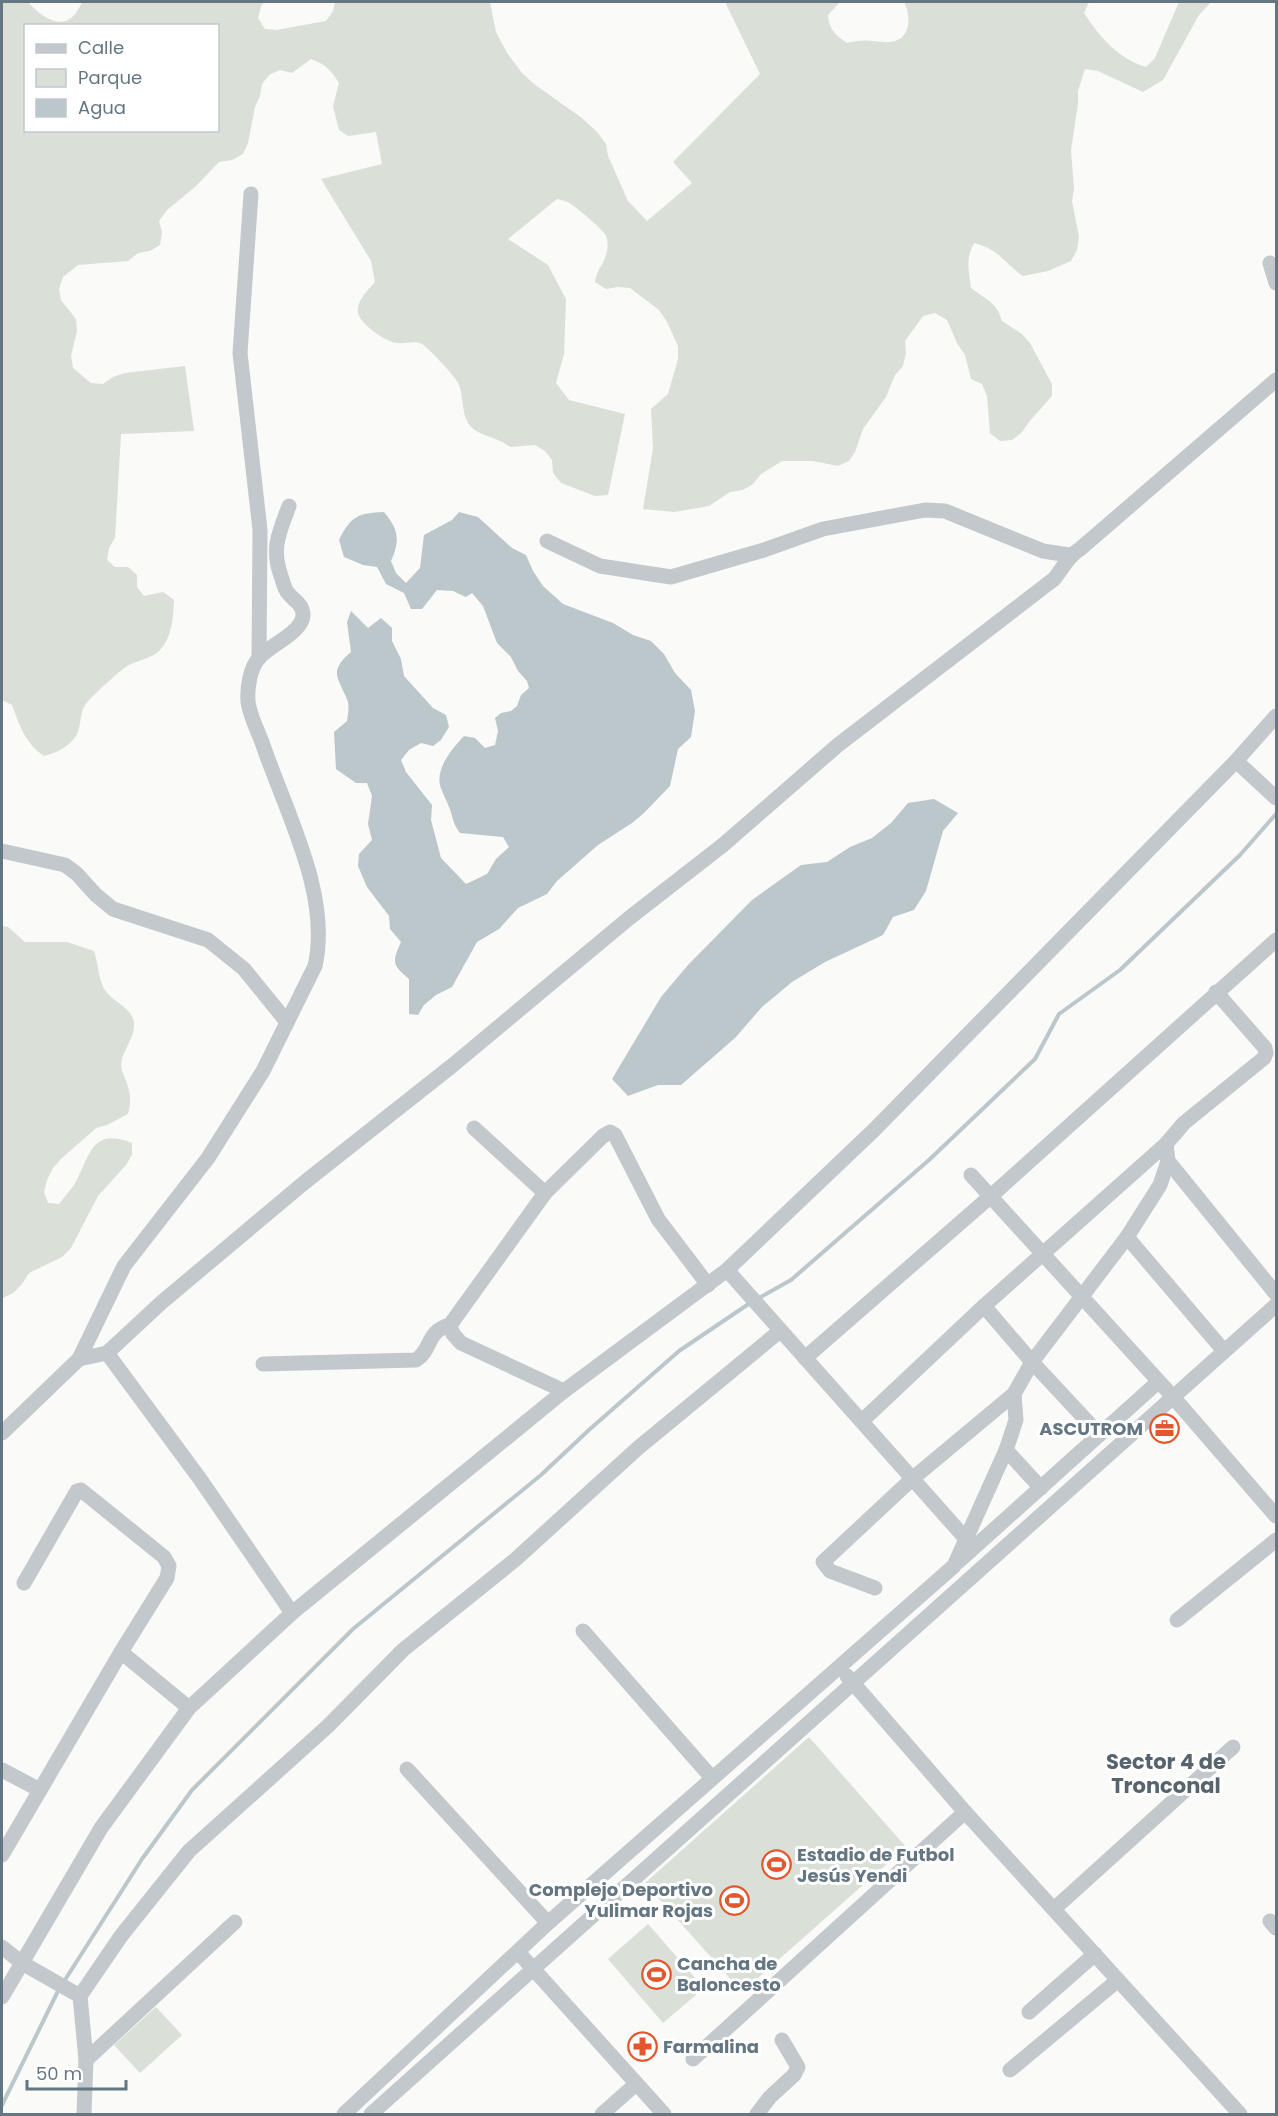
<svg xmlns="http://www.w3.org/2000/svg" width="1278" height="2116" viewBox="0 0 1278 2116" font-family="Poppins,sans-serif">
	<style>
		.green { fill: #dadfd7; fill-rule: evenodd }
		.water { fill: #bbc7cb }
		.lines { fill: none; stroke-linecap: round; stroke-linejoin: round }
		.stream { stroke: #bbc7cb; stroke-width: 4 }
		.minor { stroke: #c3c8cc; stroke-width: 15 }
		.labels { text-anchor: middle; stroke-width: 6; stroke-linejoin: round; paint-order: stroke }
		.poi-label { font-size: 18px; font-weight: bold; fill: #657683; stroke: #fff; text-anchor: start }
		.quarter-label { font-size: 21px; font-weight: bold; fill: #57646e; stroke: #fff }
	</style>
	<rect width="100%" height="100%" fill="#fafaf8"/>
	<g class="green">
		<path d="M 2,2 L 28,2 C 46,22 69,34 82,2 L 264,2 L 261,6 L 258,18 L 265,29 L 276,30 L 326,21 L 333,11 L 335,2 L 490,2 L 496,32 L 507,53 L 522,73 L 534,84 L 582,118 L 597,132 L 606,144 L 608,156 L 628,201 L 647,221 L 692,183 L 673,162 L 760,74 L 725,2 L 840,2 L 828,15 C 829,29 835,35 847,43 C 855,41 863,40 871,41 C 885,42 901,46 907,29 C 910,19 908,10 904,2 L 1089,2 L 1084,13 C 1100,37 1118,59 1146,67 L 1155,58 L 1179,2 L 1211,2 L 1199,15 L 1163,80 L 1143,92 L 1098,71 L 1085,69 L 1078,91 L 1078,104 L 1071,150 L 1074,189 L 1072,201 L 1079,237 L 1077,250 L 1071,261 L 1048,271 L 1023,276 C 1003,262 999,249 974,243 C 965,259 969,271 971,288 C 986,300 996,301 1002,321 L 1022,334 L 1030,343 L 1052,384 L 1052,396 L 1029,422 L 1022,432 L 1012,440 L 1000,441 L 990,433 L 987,396 L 982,384 L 971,379 L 965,355 L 957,343 L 947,320 L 935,313 L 923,316 L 905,341 L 906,353 L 903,366 L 895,375 L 886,397 L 863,429 L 855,452 L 849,461 L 838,466 L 813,461 L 782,461 L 761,474 L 753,484 L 743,490 L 730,492 L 709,506 L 674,512 L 643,509 L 653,448 L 651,409 L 668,394 L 678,359 L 678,346 L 667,322 L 659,310 L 630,288 L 618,287 L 606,289 L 595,282 C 597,268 605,264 607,251 C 608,247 608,240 606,236 C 605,231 577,208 571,204 C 567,201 562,200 557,199 L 508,239 L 548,265 L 566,299 L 564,354 L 556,383 L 569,400 L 625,414 L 608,495 L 595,496 L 561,483 L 553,473 L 552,460 L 545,451 L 535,445 L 510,447 C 495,435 477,437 468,423 C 461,411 464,395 458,383 C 455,376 426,345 420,343 C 412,341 405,344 397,343 C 386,342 361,325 358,313 C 356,301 368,290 375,282 L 371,261 L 321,179 L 382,164 L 376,132 L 348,136 L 339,130 L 333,106 L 339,83 C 331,70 325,64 311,59 L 292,73 L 280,70 L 269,75 L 262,84 L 260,96 L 255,107 L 248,143 L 243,154 L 232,160 L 219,162 L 195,187 L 167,210 L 159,221 L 162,232 L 160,245 L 150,251 L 138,253 L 128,261 L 78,265 L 63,277 L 59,289 L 61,300 L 76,319 L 77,331 L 71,356 L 73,368 L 91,383 L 103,384 L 113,377 L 125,373 L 185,366 L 194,431 L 121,434 L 115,538 L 109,548 L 107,560 L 115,567 L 128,567 L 137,575 L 137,587 L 144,596 L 163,592 L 174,600 C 173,615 173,631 164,645 C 156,658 141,659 129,665 C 120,670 98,691 90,699 C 80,709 82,716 79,728 C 76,743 58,753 44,756 C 25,743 20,726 12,705 L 2,700 ZM 26,26 L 218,26 L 218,130 L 26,130 Z"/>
		<path d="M 2,926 L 8,927 L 25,942 L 67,942 L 94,951 C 99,965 98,983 108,994 C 117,1004 134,1009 134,1025 C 134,1040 122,1050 121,1065 C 121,1069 123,1073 125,1078 C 130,1091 132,1100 128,1114 L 107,1125 L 96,1128 L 61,1159 L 53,1168 L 47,1180 L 44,1192 L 48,1203 L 59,1204 C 64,1197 70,1191 74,1185 C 90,1158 90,1126 132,1143 L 132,1155 L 126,1165 L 98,1196 L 71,1248 L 62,1257 L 29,1273 L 22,1284 L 13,1293 L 3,1298 Z"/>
		<polygon points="809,1737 906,1847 742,1992 645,1883"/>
		<polygon points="648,1924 704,1988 663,2023 608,1959"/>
		<polygon points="156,2007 182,2035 140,2073 114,2045"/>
	</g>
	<g class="water">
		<path d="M 384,512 C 399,530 400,540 391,561 L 396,573 L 406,583 L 420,568 L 424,535 L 452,520 L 459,512 L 478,517 L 512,548 L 526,555 L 533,571 L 543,586 L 563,604 L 613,623 L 633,635 L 651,641 L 664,654 L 675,673 L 691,690 L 695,711 L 691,737 L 678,749 L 670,786 L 644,813 L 632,823 L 598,845 L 557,881 L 547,894 L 518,908 L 499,929 L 477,942 L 452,987 L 436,995 L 424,1005 L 418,1015 L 409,1014 L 409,979 C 392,965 392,962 401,942 L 390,929 L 389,916 L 367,887 L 358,866 L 359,854 L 372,840 L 368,824 L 372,796 L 367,783 L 356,783 L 336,769 L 334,732 L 347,721 C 348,715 349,707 348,702 C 339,677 327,673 351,652 L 347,622 L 351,611 L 368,628 L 381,618 L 392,628 L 392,641 L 401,659 L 404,676 L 433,708 L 446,715 L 449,727 L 441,740 L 433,746 L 421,743 L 409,750 L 401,760 L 406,772 L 432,805 L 431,820 L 441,858 L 466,884 L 487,874 L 496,859 L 509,847 L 503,837 L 460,833 C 453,824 453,817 449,807 C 447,801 441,790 440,785 C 436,767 453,748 464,736 L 475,738 L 485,748 L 495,745 L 498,731 L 495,718 L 501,713 L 511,711 L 517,706 L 521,695 L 529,688 L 527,681 L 518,671 L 511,657 L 497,643 L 483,606 L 472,593 L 466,597 L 453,591 L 437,590 L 422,609 L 411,609 L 404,593 L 386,584 L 377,567 L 363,565 L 344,557 L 339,540 C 351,516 358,513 384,512 Z"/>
		<polygon points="934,799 958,813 943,831 926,891 914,910 893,917 883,935 825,962 792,982 762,1007 735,1038 681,1085 658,1085 628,1096 612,1079 661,997 688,965 752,900 801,865 827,862 850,847 872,838 891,823 908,803"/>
	</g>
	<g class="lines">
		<g class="stream">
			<polyline points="759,1298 791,1280 929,1160 1035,1059 1059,1014 1120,970 1240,855 1276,814"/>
			<polyline points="63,1983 142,1859 192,1790 353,1629 541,1475 590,1429 679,1351 750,1303"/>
			<polyline points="2,2105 59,1989"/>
		</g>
		<g class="minor">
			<polyline points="251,194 240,353 260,530 259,658"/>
			<polyline points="1270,263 1276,283"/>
			<polyline points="547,541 600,566 671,577 764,550 823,529 925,510 945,511 1043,551 1069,555"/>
			<polyline points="1236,761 1276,798"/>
			<polyline points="2,851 65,865 77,874 96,895 113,909 208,940 244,969 287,1022"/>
			<polyline points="1216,992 1265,1048 1266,1053 1264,1058 1184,1123 1166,1144 1168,1161 1276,1294"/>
			<polyline points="474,1128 545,1193"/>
			<polyline points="971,1175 1174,1398 1276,1516"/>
			<polyline points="1127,1237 1224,1351"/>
			<polyline points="727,1270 966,1539 1006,1450 1016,1420 1014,1394"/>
			<polyline points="984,1306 1032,1362 1099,1434"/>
			<path d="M 107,1353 L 162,1302 L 305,1182 L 453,1065 L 628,919 L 723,845 L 838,745 L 1054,579 C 1063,568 1068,556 1080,549 L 1276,380"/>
			<polyline points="805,1358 991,1196 1276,940"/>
			<path d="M 79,1359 L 124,1266 L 208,1158 L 263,1071 L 315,966 C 331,896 287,814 264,748 C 260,735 249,715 248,701 C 247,688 250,668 259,658 C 269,645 304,632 303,614 C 302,603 294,601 288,593 C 284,589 283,581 281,576 C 271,548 279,533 289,506"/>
			<path d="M 263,1364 L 416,1360 C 433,1349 425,1332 450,1325"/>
			<polyline points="564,1391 461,1343 453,1334 450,1325 545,1193 603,1136 610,1132 615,1135 658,1219 708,1285"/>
			<polyline points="862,1421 984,1306 1166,1144"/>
			<polyline points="2,1433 79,1359 107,1353 200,1479 292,1613"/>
			<polyline points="1006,1450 1041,1488"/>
			<polyline points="958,1562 1158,1382"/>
			<polyline points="875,1588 830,1571 823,1562 912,1479 1014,1394 1032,1362 1127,1237 1160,1185 1168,1161"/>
			<polyline points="1177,1620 1276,1540"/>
			<polyline points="583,1631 712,1778"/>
			<polyline points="121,1652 189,1708"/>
			<polyline points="847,1676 965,1812 1240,2114"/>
			<polyline points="407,1769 548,1923"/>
			<polyline points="2,1770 40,1790"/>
			<polyline points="2,1855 121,1652 167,1578 169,1566 164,1557 81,1490 77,1491 24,1583"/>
			<polyline points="1054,1909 1233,1747"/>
			<polyline points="1270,1921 1276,1928"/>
			<polyline points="2,1947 22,1963 80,1996 86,2060 84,2114"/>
			<polyline points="518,1952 664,2114"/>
			<polyline points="80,1996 121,1936 189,1851 328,1726 403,1650 516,1559 638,1448 780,1331"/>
			<polyline points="2,1997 101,1828 189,1708 292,1613 564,1391 727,1270 874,1130 1236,761 1276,716"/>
			<polyline points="1029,2012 1095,1954"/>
			<polyline points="693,2059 965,1812"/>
			<polyline points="86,2060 235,1922"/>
			<polyline points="1010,2070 1118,1980"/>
			<polyline points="344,2114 548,1923 954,1566 966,1539"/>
			<polyline points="371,2114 1276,1305"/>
			<polyline points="602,2114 636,2084"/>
			<polyline points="757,2114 770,2097 794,2075 798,2067 782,2040"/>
		</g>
	</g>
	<defs>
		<symbol id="office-ring" viewBox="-11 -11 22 22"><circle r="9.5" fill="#fff" stroke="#e4572e" stroke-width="1.5"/><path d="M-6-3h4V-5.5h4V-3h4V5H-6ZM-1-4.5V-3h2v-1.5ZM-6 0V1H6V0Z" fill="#e4572e"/></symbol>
		<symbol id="stadium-ring" viewBox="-11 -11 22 22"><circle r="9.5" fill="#fff" stroke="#e4572e" stroke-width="1.5"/><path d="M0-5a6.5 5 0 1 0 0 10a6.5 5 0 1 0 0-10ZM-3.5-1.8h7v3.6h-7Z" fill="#e4572e"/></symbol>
		<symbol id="pharmacy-ring" viewBox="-11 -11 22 22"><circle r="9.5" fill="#fff" stroke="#e4572e" stroke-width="1.5"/><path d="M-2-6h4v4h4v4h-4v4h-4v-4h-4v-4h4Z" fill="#e4572e"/></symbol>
	</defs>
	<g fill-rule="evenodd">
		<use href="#office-ring" x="1148" y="1412" width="33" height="33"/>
		<use href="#stadium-ring" x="760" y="1848" width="33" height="33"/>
		<use href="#stadium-ring" x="718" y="1884" width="33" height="33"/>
		<use href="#stadium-ring" x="640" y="1958" width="33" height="33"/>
		<use href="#pharmacy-ring" x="626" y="2030" width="33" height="33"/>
	</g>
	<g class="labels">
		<g class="poi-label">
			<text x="1143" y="1435" text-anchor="end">ASCUTROM</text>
			<text x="797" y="1861">Estadio de Futbol<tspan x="797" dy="21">Jesús Yendi</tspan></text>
			<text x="713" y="1896" text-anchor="end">Complejo Deportivo<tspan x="713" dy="21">Yulimar Rojas</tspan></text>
			<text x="677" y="1970">Cancha de<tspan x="677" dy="21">Baloncesto</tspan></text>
			<text x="663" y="2053">Farmalina</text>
		</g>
		<g class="quarter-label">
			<text x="1166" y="1769">Sector 4 de<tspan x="1166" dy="24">Tronconal</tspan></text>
		</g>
	</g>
	<rect width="1278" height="2116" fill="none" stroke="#657683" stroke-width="6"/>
	<rect x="24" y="24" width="195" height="108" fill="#ffffff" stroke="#c1c8cd" stroke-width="1.5"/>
	<rect x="36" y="44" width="30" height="9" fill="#c3c8cc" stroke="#c1c8cd" stroke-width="1.5"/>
	<text x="78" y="54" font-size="18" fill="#657683">Calle</text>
	<rect x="36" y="69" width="30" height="18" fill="#dadfd7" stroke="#c1c8cd" stroke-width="1.5"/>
	<text x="78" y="84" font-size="18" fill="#657683">Parque</text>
	<rect x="36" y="99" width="30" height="18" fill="#bbc7cb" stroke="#c1c8cd" stroke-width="1.5"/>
	<text x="78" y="114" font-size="18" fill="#657683">Agua</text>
	<path d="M27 2080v9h99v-9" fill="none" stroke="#657683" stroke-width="3"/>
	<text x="36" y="2080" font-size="18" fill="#657683" stroke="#ffffff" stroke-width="4.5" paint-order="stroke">50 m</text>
</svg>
